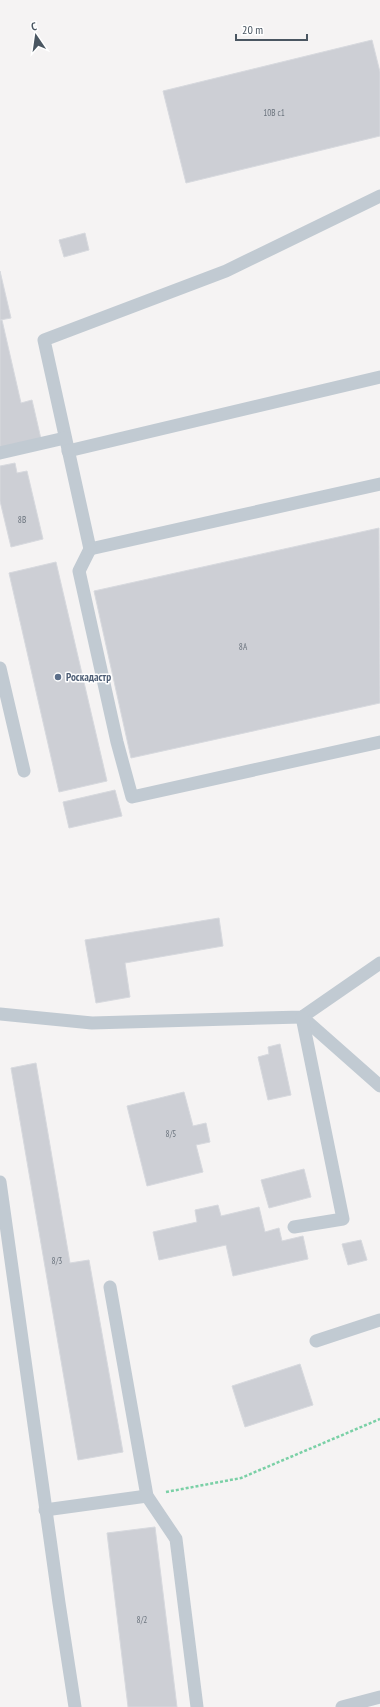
<svg xmlns="http://www.w3.org/2000/svg" width="380" height="1707" viewBox="0 0 380 1707" font-family="'PT Sans Narrow',sans-serif">
	<style>
		.building { fill: #cdcfd5; stroke: #d7d9de }
		.lines { fill: none; stroke-linecap: round; stroke-linejoin: round }
		.path { stroke: #7ad0a6; stroke-width: 2.5; stroke-dasharray: 3 2; stroke-linecap: butt }
		.service { stroke: #c1cad2; stroke-width: 13 }
		.service-dot { fill: #5c6f8a; stroke: #fff; stroke-width: 1.5 }
		.labels { text-anchor: middle; stroke-width: 3; stroke-linejoin: round; paint-order: stroke }
		.number-label { font-size: 9px; fill: #6b747e }
		.service-label { font-size: 11px; font-weight: bold; fill: #4e5e75; stroke: #fff; text-anchor: start }
	</style>
	<rect width="100%" height="100%" fill="#f5f3f3"/>
	<g class="building">
		<polygon points="372,40 380,72 380,136 186,183 163,91"/>
		<polygon points="85,233 89,250 64,257 59,240"/>
		<polygon points="0,271 11,318 0,320"/>
		<polygon points="0,320 2,320 21,403 32,400 41,439 0,448"/>
		<polygon points="15,463 17,473 27,471 43,539 11,547 0,501 0,466"/>
		<polygon points="379,528 380,703 131,758 94,591"/>
		<polygon points="56,562 107,781 59,792 9,573"/>
		<polygon points="115,790 122,816 69,828 63,802"/>
		<polygon points="219,918 223,946 125,963 130,997 96,1003 85,940"/>
		<polygon points="280,1044 291,1095 268,1100 258,1057 269,1054 268,1047"/>
		<polygon points="36,1063 70,1263 89,1260 123,1452 78,1460 11,1068"/>
		<polygon points="184,1092 193,1126 206,1123 210,1142 196,1145 203,1172 147,1186 127,1106"/>
		<polygon points="304,1169 311,1197 269,1208 261,1180"/>
		<polygon points="218,1205 221,1216 259,1207 265,1232 279,1228 282,1241 303,1236 308,1259 233,1276 226,1245 159,1260 153,1232 197,1222 195,1210"/>
		<polygon points="361,1240 367,1260 348,1265 342,1244"/>
		<polygon points="300,1364 313,1405 245,1427 232,1386"/>
		<polygon points="155,1527 177,1707 128,1707 107,1533"/>
	</g>
	<g class="lines">
		<polyline class="path" points="166,1492 241,1478 380,1419"/>
		<g class="service">
			<polyline points="380,196 226,271 44,340 90,549 380,484"/>
			<polyline points="68,451 380,377"/>
			<polyline points="0,453 65,438"/>
			<polyline points="90,549 79,571 117,742 132,797 380,742"/>
			<polyline points="0,668 24,771"/>
			<polyline points="0,1014 92,1023 302,1017 380,963"/>
			<polyline points="302,1017 380,1086"/>
			<polyline points="0,1182 59,1603 75,1707"/>
			<polyline points="294,1227 343,1219 302,1017"/>
			<polyline points="110,1287 147,1496 176,1539 197,1707"/>
			<polyline points="316,1341 380,1320"/>
			<polyline points="45,1510 147,1496"/>
			<polyline points="342,1707 380,1697"/>
		</g>
	</g>
	<circle class="service-dot" cx="58" cy="677" r="4"/>
	<g class="labels">
		<g class="number-label">
			<text x="274" y="116">10В с1</text>
			<text x="22" y="523">8В</text>
			<text x="243" y="650">8А</text>
			<text x="171" y="1137">8/5</text>
			<text x="57" y="1264">8/3</text>
			<text x="142" y="1623">8/2</text>
		</g>
		<g class="service-label">
			<text x="66" y="681">Роскадастр</text>
		</g>
	</g>
	<g transform="translate(36 36) rotate(347)" stroke="#ffffff" stroke-width="3" paint-order="stroke">
	<path d="M0-3L7 15L0 10L-7 15Z" fill="#4a5661"/>
	<text y="-6" font-size="11" font-weight="bold" text-anchor="middle" fill="#4a5661">С</text>
	</g>
	<path d="M236 34v6h71v-6" fill="none" stroke="#4a5661" stroke-width="2"/>
	<text x="242" y="34" font-size="12" fill="#4a5661" stroke="#ffffff" stroke-width="3" paint-order="stroke">20 m</text>
</svg>
